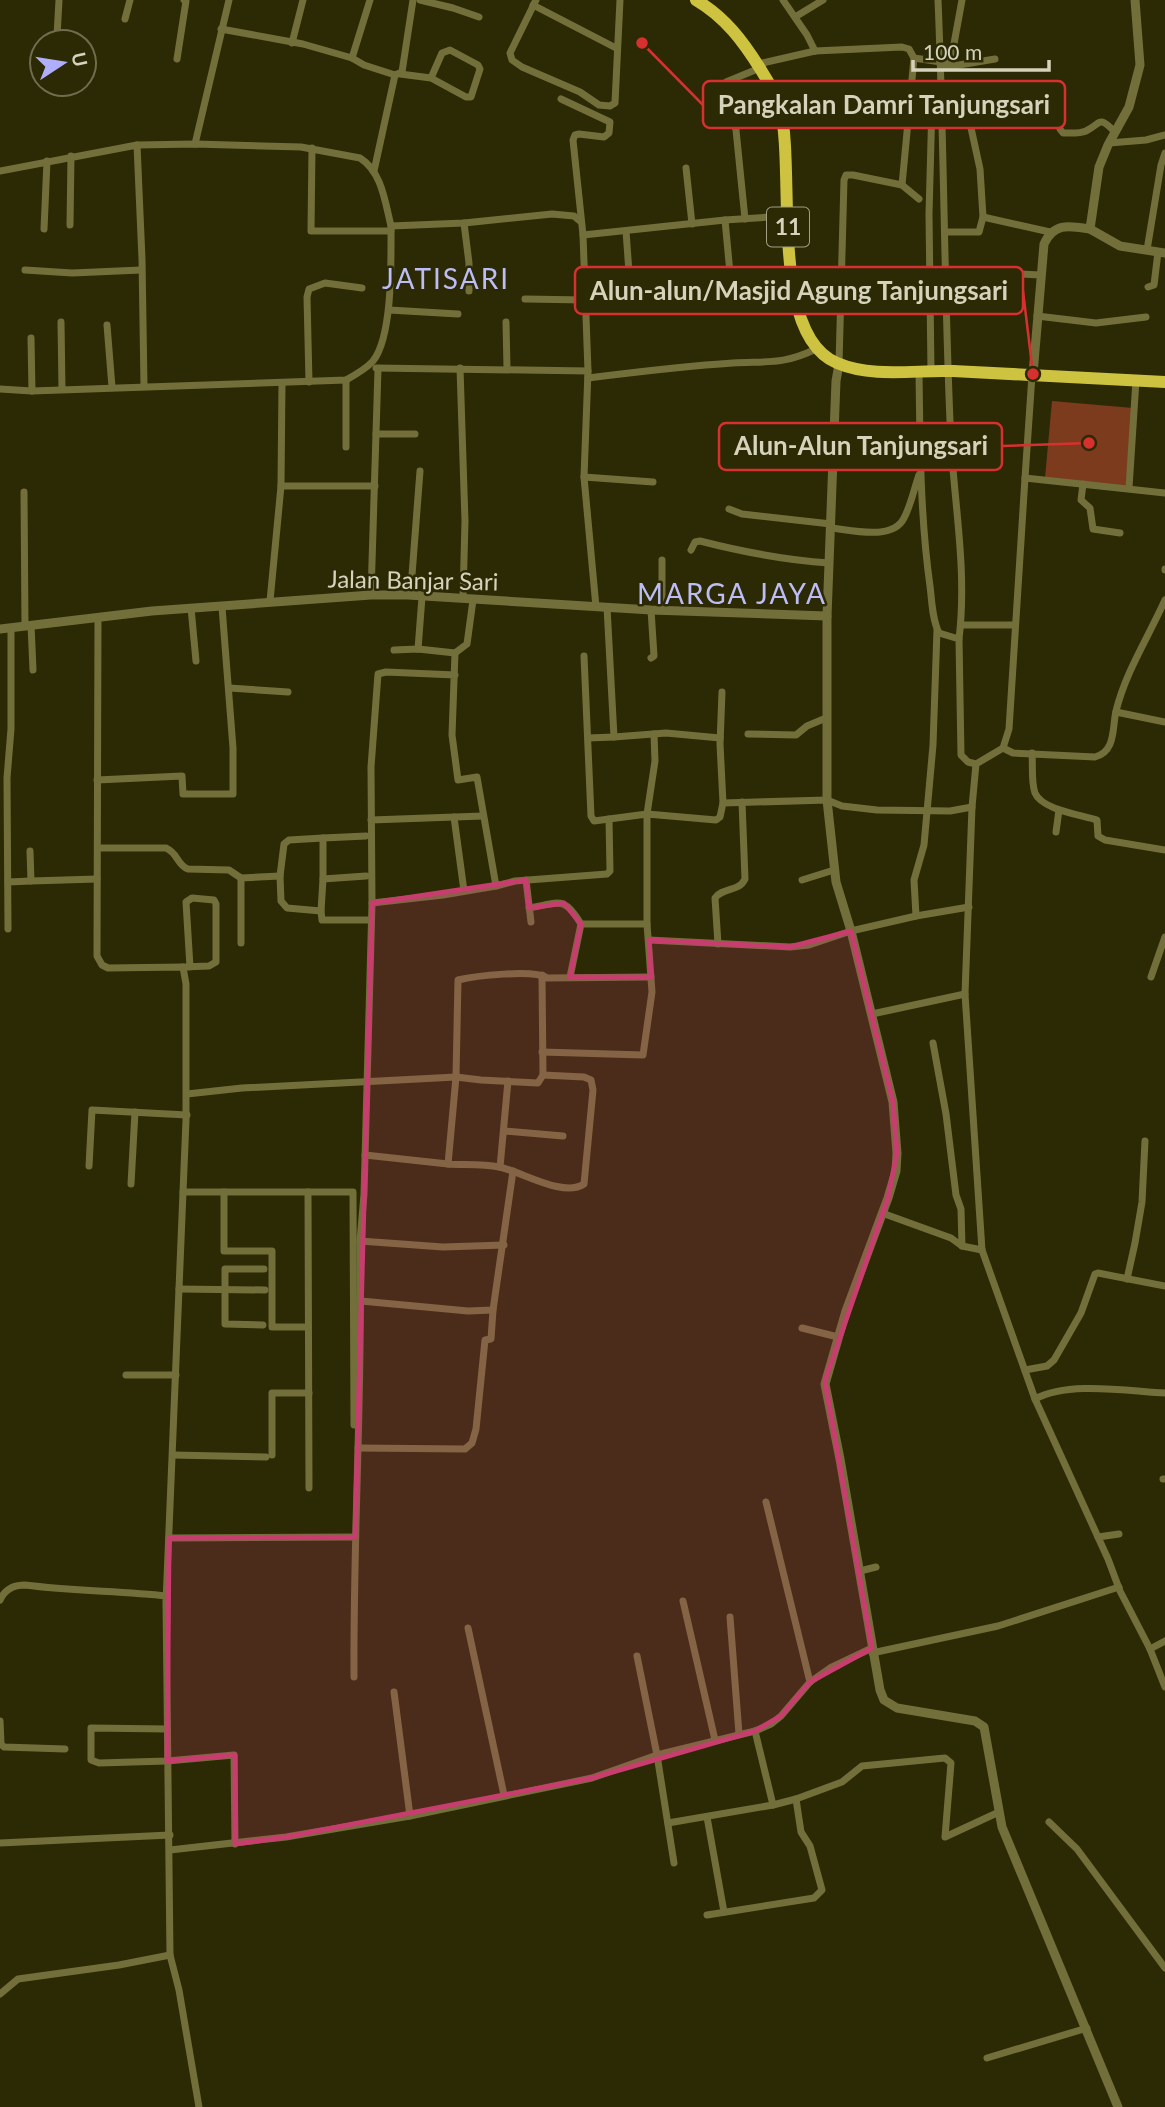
<svg xmlns="http://www.w3.org/2000/svg" width="1165" height="2107" viewBox="0 0 1165 2107" font-family="Lato,sans-serif">
	<style>
		.green { fill: #7c3b1c }
		.lines { fill: none; stroke-linecap: round; stroke-linejoin: round }
		.minor { stroke: #736f3b; stroke-width: 7 }
		.tertiary { stroke: #736f3b; stroke-width: 9 }
		.trunk { stroke: #cec340; stroke-width: 12 }
		.trunk-bridge { stroke: #cec340; stroke-width: 12 }
		.marked { fill: #c63d6e; fill-opacity: 0.2; stroke: #c63d6e; stroke-width: 5; stroke-linejoin: round }
		.labels { text-anchor: middle; stroke-width: 5; stroke-linejoin: round; paint-order: stroke }
		.shield { fill: #2c2905; stroke: #a2a084; stroke-width: 2 }
		.shield-label { font-size: 23px; font-weight: bold; fill: #d5d3bb }
		.street-label { font-size: 24px; fill: #d5d3bb; stroke: #2c2905 }
		.quarter-label { font-size: 28px; letter-spacing: 2px; fill: #bdbdf6; stroke: #2c2905 }
		.leader { fill: none; stroke: #d6312f; stroke-width: 2.5 }
		.callout-dot { fill: #d6312f; stroke: #2c2905; stroke-width: 2.5 }
		.callout { fill: #2c2905; stroke: #d6312f; stroke-width: 2.5 }
		.callout-label { font-size: 26px; text-anchor: middle; font-weight: bold; fill: #d5d3bb }
	</style>
	<rect width="100%" height="100%" fill="#2c2905"/>
	<polygon class="green" points="1052,401 1133,408 1126,486 1045,478"/>
	<g class="lines">
		<g class="minor">
			<polyline points="420,0 453,8 479,17"/>
			<polyline points="536,0 510,53 512,60 522,67 580,92 599,105 610,106 615,103 620,0"/>
			<polyline points="783,0 807,35 815,51"/>
			<path d="M 938,0 C 944,140 944,280 950,421 C 952,494 968,565 959,639"/>
			<polyline points="533,5 616,48"/>
			<polyline points="795,17 823,0"/>
			<polyline points="125,19 130,0"/>
			<polyline points="221,29 303,44 352,58 370,0"/>
			<polyline points="57,36 59,0"/>
			<polyline points="292,43 303,0"/>
			<polyline points="352,58 364,65 395,75 402,72 413,0"/>
			<polyline points="177,59 186,1 184,0"/>
			<polyline points="758,64 815,51 902,47 909,49 914,58 941,62 951,60 962,0"/>
			<polyline points="941,68 995,59"/>
			<polyline points="400,74 431,78 466,97 471,97 480,69 478,65 450,50 442,53 431,78"/>
			<polyline points="561,99 610,122 609,133 604,137 579,134 575,135 573,140 583,235 588,371 584,477 596,607"/>
			<path d="M 1054,104 L 1060,129 L 1063,133 C 1070,133 1079,134 1086,131 C 1102,123 1098,115 1115,132"/>
			<polyline points="966,105 980,169 983,217"/>
			<polyline points="1109,143 1146,140 1165,135"/>
			<polyline points="195,144 229,0"/>
			<polyline points="137,145 142,259 144,386"/>
			<polyline points="312,148 311,231 391,231"/>
			<polyline points="686,168 692,224"/>
			<path d="M 0,171 L 137,145 L 195,144 L 301,147 L 360,158 C 382,172 385,202 391,226 L 464,223 L 552,214 L 574,216 L 580,221"/>
			<polyline points="374,171 395,75"/>
			<polyline points="902,185 919,199"/>
			<polyline points="745,219 736,130 725,94 726,82 760,68"/>
			<polyline points="725,220 730,273"/>
			<polyline points="464,223 469,263 469,291"/>
			<polyline points="70,225 71,156"/>
			<polyline points="44,229 47,161"/>
			<polyline points="626,231 630,286"/>
			<polyline points="945,232 979,232 983,217 1050,232"/>
			<polyline points="583,235 725,220 787,216"/>
			<polyline points="1147,250 1161,165 1165,153"/>
			<polyline points="25,270 72,273 141,270"/>
			<polyline points="945,279 1000,273 1040,275"/>
			<polyline points="1148,287 1154,285 1158,252"/>
			<polyline points="525,299 585,300"/>
			<polyline points="389,310 458,314"/>
			<polyline points="1037,316 1096,323 1146,317"/>
			<polyline points="61,322 62,389"/>
			<polyline points="506,322 507,368"/>
			<polyline points="107,325 112,387"/>
			<polyline points="31,338 32,391"/>
			<polyline points="839,364 844,180 846,175 853,175 902,185 914,58"/>
			<polyline points="376,368 588,371"/>
			<polyline points="460,368 465,521 463,598"/>
			<path d="M 919,371 C 920,442 920,515 930,586 C 932,601 932,619 939,633 L 959,639 L 961,755 L 968,762 L 976,764"/>
			<polyline points="931,371 929,214 932,104 943,101"/>
			<polyline points="1032,375 1025,478 1165,493"/>
			<path d="M 588,378 C 636,372 684,366 733,363 C 767,361 783,365 816,349"/>
			<polyline points="346,380 346,447"/>
			<polyline points="309,382 307,297 309,289 325,283 362,288"/>
			<path d="M 0,389 L 32,391 L 346,380 C 355,375 366,369 373,361 C 393,336 391,259 391,226"/>
			<polyline points="376,434 415,434"/>
			<polyline points="584,477 653,482"/>
			<polyline points="1025,478 1009,729 1003,748 976,764 972,807 965,994 982,1250 1035,1399 1108,1559 1120,1591 1150,1649 1165,1687"/>
			<polyline points="1083,484 1081,500 1090,508 1093,529 1120,533"/>
			<polyline points="281,486 375,486"/>
			<polyline points="1129,488 1136,380"/>
			<polyline points="24,492 25,625"/>
			<polyline points="729,509 742,514 831,524"/>
			<path d="M 831,528 C 851,530 893,541 904,518 C 911,505 914,489 919,475"/>
			<path d="M 691,550 L 695,542 L 700,541 C 743,552 784,560 829,563"/>
			<polyline points="1165,569 1165,570"/>
			<polyline points="371,595 378,369"/>
			<polyline points="408,595 412,575 420,471"/>
			<polyline points="270,601 281,486 282,383"/>
			<polyline points="607,607 614,737 666,733 720,738"/>
			<polyline points="191,608 196,661"/>
			<polyline points="651,610 654,656 651,658"/>
			<polyline points="662,610 662,560"/>
			<polyline points="98,618 97,956 102,965 108,968 183,967 186,984 186,1120 166,1602 170,1955 179,1990 199,2107"/>
			<polyline points="31,625 33,670"/>
			<polyline points="961,625 1014,625"/>
			<polyline points="937,630 933,745 924,845 914,880 916,916 969,907"/>
			<polyline points="418,649 422,597"/>
			<polyline points="394,650 418,649 455,653 467,644 473,600"/>
			<polyline points="584,656 591,816 594,821 647,814 655,761 654,734"/>
			<polyline points="455,675 386,672 378,674 371,767 372,903 443,895 496,886 477,777 458,780 452,735 455,653"/>
			<polyline points="229,688 288,692"/>
			<polyline points="722,692 720,744 723,803"/>
			<polyline points="1116,712 1165,722"/>
			<polyline points="748,734 796,735 807,726 826,718"/>
			<polyline points="588,738 614,737"/>
			<path d="M 1003,748 L 1013,753 L 1095,757 C 1116,751 1112,729 1116,711 C 1126,671 1148,638 1165,600"/>
			<path d="M 1032,753 C 1033,765 1031,782 1035,793 C 1042,810 1082,815 1097,820 L 1098,836 L 1105,840 L 1165,850"/>
			<polyline points="97,780 182,776 183,794 233,794 233,748 222,607"/>
			<polyline points="454,817 464,891"/>
			<polyline points="371,820 483,816"/>
			<polyline points="1056,832 1059,810"/>
			<polyline points="323,838 366,836"/>
			<path d="M 98,848 L 166,848 C 178,853 177,865 188,869 L 229,870 L 241,878 L 280,876 L 281,901 L 287,908 L 321,911 L 323,879"/>
			<polyline points="30,851 31,881 97,879"/>
			<polyline points="280,876 284,844 289,840 323,838 323,879 366,876"/>
			<polyline points="526,880 531,922"/>
			<polyline points="802,880 834,870"/>
			<polyline points="8,882 31,881"/>
			<polyline points="496,886 515,881 607,874 610,871 609,819"/>
			<polyline points="372,903 364,1194 360,1241 443,1247 504,1245"/>
			<path d="M 529,908 C 559,903 564,895 581,924"/>
			<polyline points="321,911 322,920 368,920"/>
			<polyline points="8,929 7,778 11,729 11,628"/>
			<polyline points="649,940 790,947 809,945 851,931 916,916"/>
			<polyline points="241,943 241,878"/>
			<path d="M 718,944 L 715,898 C 723,887 739,892 745,879 L 742,802"/>
			<polyline points="183,967 209,966 216,962 216,904 214,900 192,898 186,902 190,967"/>
			<polyline points="570,977 581,924 647,924"/>
			<polyline points="1151,977 1165,937"/>
			<polyline points="872,1014 965,994"/>
			<polyline points="933,1043 946,1114 956,1195 961,1209 962,1246"/>
			<polyline points="542,1052 643,1055 652,992 647,924 647,814 716,820 720,817 723,803 827,800 842,806 877,810 950,811 972,807"/>
			<path d="M 543,1075 L 584,1077 L 591,1080 L 593,1090 L 584,1184 C 563,1198 521,1171 499,1167 C 483,1164 465,1165 448,1164 L 456,1077 L 458,980 C 474,976 534,969 547,978 L 651,977"/>
			<polyline points="187,1094 242,1088 456,1077 481,1080 538,1083 543,1075 542,975"/>
			<polyline points="504,1131 563,1136"/>
			<polyline points="365,1155 448,1164"/>
			<polyline points="89,1166 92,1110 187,1115"/>
			<polyline points="500,1167 508,1081"/>
			<polyline points="131,1184 135,1112"/>
			<polyline points="183,1192 353,1192 354,1425"/>
			<polyline points="224,1192 224,1251 272,1251 272,1327 308,1327"/>
			<polyline points="308,1192 309,1488"/>
			<polyline points="882,1213 951,1238 962,1246 982,1250"/>
			<polyline points="1127,1279 1135,1243 1142,1202 1145,1141"/>
			<polyline points="179,1289 265,1290"/>
			<polyline points="361,1301 468,1311 493,1310 513,1171"/>
			<polyline points="263,1325 225,1324 225,1269 264,1269"/>
			<polyline points="802,1328 838,1337"/>
			<polyline points="1025,1370 1047,1366 1054,1360 1081,1313 1095,1274 1098,1273 1165,1286"/>
			<polyline points="126,1375 176,1375"/>
			<path d="M 1035,1399 C 1068,1381 1127,1391 1165,1393"/>
			<polyline points="358,1448 465,1449 472,1443 476,1429 485,1340 491,1339 493,1310"/>
			<polyline points="173,1455 266,1457"/>
			<polyline points="272,1455 272,1393 309,1393"/>
			<polyline points="1163,1479 1165,1479"/>
			<polyline points="766,1502 810,1682"/>
			<polyline points="1098,1537 1119,1534"/>
			<polyline points="169,1538 355,1537"/>
			<polyline points="860,1571 876,1567"/>
			<path d="M 0,1600 C 5,1589 14,1585 25,1585 C 72,1591 119,1591 167,1596"/>
			<polyline points="683,1601 715,1740"/>
			<polyline points="730,1617 739,1734"/>
			<polyline points="468,1628 504,1795"/>
			<polyline points="1150,1649 1165,1641"/>
			<polyline points="872,1653 998,1626 1119,1587"/>
			<polyline points="637,1656 657,1755 674,1863"/>
			<path d="M 354,1677 C 353,1531 363,1386 360,1241"/>
			<polyline points="394,1692 410,1816"/>
			<polyline points="0,1721 1,1744 4,1747 65,1749"/>
			<polyline points="167,1729 91,1728 91,1760 99,1763 167,1761 234,1755 235,1844"/>
			<polyline points="755,1731 773,1805"/>
			<polyline points="707,1817 724,1912"/>
			<polyline points="1049,1822 1077,1849 1165,1968"/>
			<polyline points="668,1823 773,1805 796,1799 842,1782 862,1766 945,1758 951,1763 945,1837 999,1812"/>
			<polyline points="0,1843 170,1835"/>
			<polyline points="170,1850 286,1837 410,1816 592,1778 657,1755 755,1731 771,1724 781,1716 810,1682 830,1668 872,1648"/>
			<polyline points="707,1915 814,1898 822,1890 810,1846 801,1832 796,1799"/>
			<polyline points="0,1994 18,1979 119,1965 170,1955"/>
			<polyline points="987,2058 1087,2028"/>
		</g>
		<g class="tertiary">
			<polyline points="1090,229 1120,246 1165,253"/>
			<polyline points="839,364 836,381 827,616 827,800 836,882 851,931 893,1102 897,1153 896,1171 888,1198 846,1311 825,1384 840,1459 880,1690 884,1700 897,1708 975,1721 984,1727 1002,1827 1118,2107"/>
			<path d="M 1033,374 L 1044,244 C 1054,222 1070,226 1090,229 L 1099,167 L 1108,145 L 1129,107 L 1140,65 L 1135,0"/>
			<polyline points="0,629 152,611 371,595 408,595 651,610 827,616"/>
		</g>
		<g class="trunk">
			<path d="M 696,0 C 725,17 743,41 761,70 C 768,82 776,93 780,107 C 796,170 768,334 837,363 C 870,377 909,371 943,371"/>
			<polyline points="953,371 1165,382"/>
		</g>
		<polyline class="trunk-bridge" points="943,371 953,371"/>
	</g>
	<path class="marked" d="M 526,880 L 529,908 L 564,903 L 581,924 L 570,977 L 651,977 L 649,940 L 790,947 L 851,931 L 893,1102 L 897,1153 L 888,1198 L 825,1381 L 872,1648 L 810,1682 L 781,1716 L 755,1731 L 592,1778 L 286,1837 L 235,1844 L 235,1755 L 167,1761 L 169,1538 L 355,1537 L 372,903 Z"/>
	<g class="labels">
		<rect class="shield" x="767" y="207.5" width="42" height="39" rx="5"/>
		<g class="shield-label">
			<text x="788" y="235">11</text>
		</g>
		<g class="street-label">
			<text transform="translate(413 581) rotate(1)" y="8">Jalan Banjar Sari</text>
		</g>
		<g class="quarter-label">
			<text x="446" y="289">JATISARI</text>
			<text x="732" y="604">MARGA JAYA</text>
		</g>
	</g>
	<path class="leader" d="M642 43L703 105M1033 374L1023 291M1089 443L1002 446"/>
	<g class="callout-dot">
		<circle cx="642" cy="43" r="7"/>
		<circle cx="1033" cy="374" r="7"/>
		<circle cx="1089" cy="443" r="7"/>
	</g>
	<g class="callout">
		<rect x="703" y="81" width="362" height="47" rx="7"/>
		<rect x="575" y="267" width="448" height="47" rx="7"/>
		<rect x="719" y="423" width="283" height="47" rx="7"/>
	</g>
	<g class="callout-label">
		<text x="884" y="114">Pangkalan Damri Tanjungsari</text>
		<text x="799" y="300">Alun-alun/Masjid Agung Tanjungsari</text>
		<text x="861" y="455">Alun-Alun Tanjungsari</text>
	</g>
	<g transform="translate(63 63) rotate(78)"><circle r="33" fill="#2c2905" stroke="#706d4e" stroke-width="2"/>
	<path d="M0-5L12 26L0 18L-12 26Z" fill="#afaefa"/>
	<text y="-10" font-size="19" font-weight="bold" text-anchor="middle" fill="#d5d3bb">U</text>
	</g>
	<path d="M913 60v10h136v-10" fill="none" stroke="#d5d3bb" stroke-width="3.5"/>
	<text x="923" y="60" font-size="21" fill="#d5d3bb" stroke="#2c2905" stroke-width="5" paint-order="stroke">100 m</text>
</svg>
